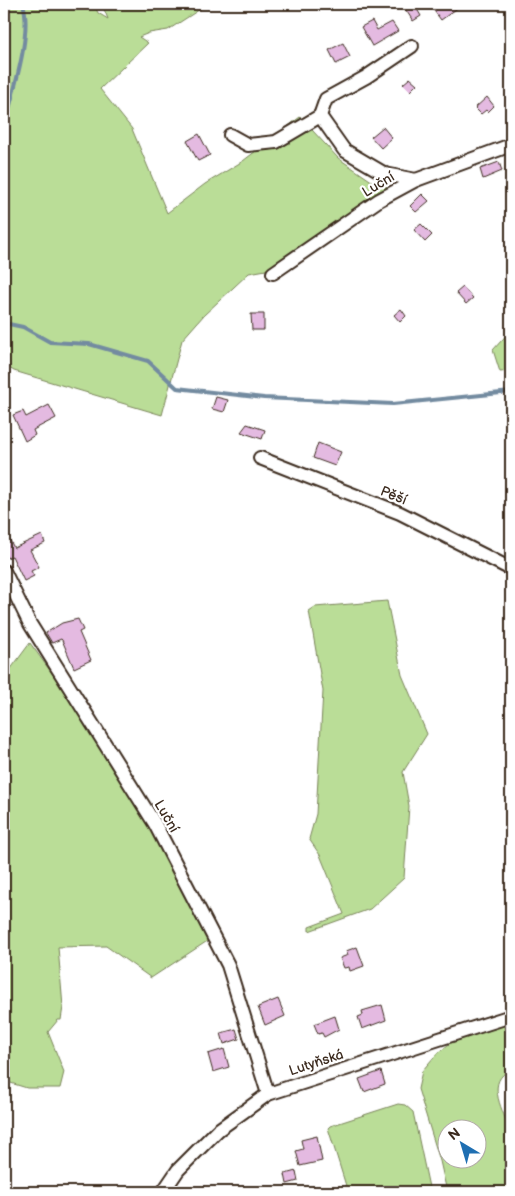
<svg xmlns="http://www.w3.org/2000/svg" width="515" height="1196" viewBox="0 0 515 1196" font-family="'Balsamiq Sans',sans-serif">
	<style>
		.green { fill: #badd97; stroke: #7a845a; fill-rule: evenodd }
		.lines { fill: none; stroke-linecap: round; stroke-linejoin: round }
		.stream { stroke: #738ba0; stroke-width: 4 }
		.building { fill: #e4bae1; stroke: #3b2a1e }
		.minor-casing { stroke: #3b2a1e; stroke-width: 16 }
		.minor { stroke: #fff; stroke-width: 12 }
		.labels { text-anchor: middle; stroke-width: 4.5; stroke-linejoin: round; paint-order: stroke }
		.street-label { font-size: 14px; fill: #3b2a1e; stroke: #fff }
	</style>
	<rect width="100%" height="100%" fill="#fff"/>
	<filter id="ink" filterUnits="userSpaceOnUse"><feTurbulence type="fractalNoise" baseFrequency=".02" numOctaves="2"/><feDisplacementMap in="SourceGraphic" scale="10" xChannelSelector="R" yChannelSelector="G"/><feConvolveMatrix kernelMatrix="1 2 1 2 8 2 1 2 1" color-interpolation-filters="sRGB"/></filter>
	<g filter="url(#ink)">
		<g class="green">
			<polygon points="4,4 94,4 98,13 108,19 104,9 104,4 208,4 168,30 149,33 139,37 148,43 100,89 132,129 167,213 205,184 243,161 300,117 338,158 376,184 396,189 277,268 249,273 204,315 182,340 162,415 14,371 4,365"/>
			<polygon points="511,330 511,371 500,372 493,350"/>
			<polygon points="387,601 402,675 427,734 403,772 409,806 404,878 370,909 309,931 309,927 344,914 320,855 309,839 316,814 323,691 309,611 315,607"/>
			<polygon points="30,643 67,694 85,726 147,816 212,938 151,978 106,946 58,947 63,1007 61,1020 58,1020 48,1032 64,1072 60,1088 27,1088 4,1081 4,678"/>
			<path d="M 511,1023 L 511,1070 C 486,1080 501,1107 508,1125 L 511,1128 L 511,1192 L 447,1192 L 440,1161 L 418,1089 L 422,1071 L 434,1057 L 450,1043 ZM 448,1128 L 478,1128 L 478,1158 L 448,1158 Z"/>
			<polygon points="398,1104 405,1105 413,1112 430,1192 344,1192 347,1189 328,1128 330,1126"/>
		</g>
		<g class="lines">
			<g class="stream">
				<path d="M 4,129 C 11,97 33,34 23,4"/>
				<polyline points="4,323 23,327 50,342 89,344 148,361 177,388 264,398 393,404 511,392"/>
			</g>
		</g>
		<g class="building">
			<polygon points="402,4 414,4 421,16 413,21"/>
			<polygon points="437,4 463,4 441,20 432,8"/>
			<polygon points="372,21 377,30 392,22 398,31 372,46 361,27"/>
			<polygon points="343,43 350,57 336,64 329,50"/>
			<polygon points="410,78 417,84 410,91 403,84"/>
			<polygon points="487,97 494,106 488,112 486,110 481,114 475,108"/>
			<polygon points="383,127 392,138 381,148 371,137"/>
			<polygon points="199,134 210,155 198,161 187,141"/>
			<polygon points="499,162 502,171 483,179 480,169"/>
			<polygon points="422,194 429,201 416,212 410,206"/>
			<polygon points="421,224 432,235 425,242 414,230"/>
			<polygon points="463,287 473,298 466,304 456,293"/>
			<polygon points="401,309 406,316 400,322 394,315"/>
			<polygon points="251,314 264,314 264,330 252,330"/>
			<polygon points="216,397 228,400 224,412 212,409"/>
			<polygon points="49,405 56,418 33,430 35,435 25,441 13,415 23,411 26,417"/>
			<polygon points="247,424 265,430 262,439 241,432"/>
			<polygon points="318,443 341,452 335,466 313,458"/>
			<polygon points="4,529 14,548 42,535 45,543 30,550 39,567 31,571 34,576 24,581 12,556 7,558 4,552"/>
			<polygon points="78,619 83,630 79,632 91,660 74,668 62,640 61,639 52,643 46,633 62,623"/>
			<polygon points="357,947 364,966 350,971 349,967 344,968 340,958 348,955 346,951"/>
			<polygon points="278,999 285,1016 265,1025 258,1007"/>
			<polygon points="382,1005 386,1020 362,1029 358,1017 363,1015 362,1011"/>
			<polygon points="335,1016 339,1029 324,1037 322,1033 318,1034 314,1024"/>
			<polygon points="236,1029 239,1039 224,1044 221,1033"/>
			<polygon points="224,1049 229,1067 213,1072 208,1054"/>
			<polygon points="381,1071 385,1084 364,1092 359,1079"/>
			<polygon points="317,1136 322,1161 300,1166 296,1151 303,1149 301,1140"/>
			<polygon points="296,1171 298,1181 287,1184 285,1174"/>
		</g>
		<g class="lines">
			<defs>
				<g id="minor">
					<polyline points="412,46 366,77 326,99 320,116 344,150 385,174 416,180"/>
					<polyline points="230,135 248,145 276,142 320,116"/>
					<polyline points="273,273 379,200 416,180 511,145"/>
					<polyline points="260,458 400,513 511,569"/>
					<polyline points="4,571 30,624 155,824 228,965 268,1094"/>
					<polyline points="163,1192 178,1170 218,1130 268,1094 511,1016"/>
				</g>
			</defs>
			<use href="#minor" class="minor-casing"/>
			<use href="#minor" class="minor"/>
		</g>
	</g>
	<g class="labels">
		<g class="street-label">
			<text transform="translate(378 184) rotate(-31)" y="5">Luční</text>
			<text transform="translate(394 495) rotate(22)" y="5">Pěší</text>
			<text transform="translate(167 816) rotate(60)" y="5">Luční</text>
			<text transform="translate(316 1062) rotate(-18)" y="5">Lutyňská</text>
		</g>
	</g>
	<rect width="515" height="1196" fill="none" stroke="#fff" stroke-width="20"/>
	<rect x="10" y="10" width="495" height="1176" fill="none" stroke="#3b2a1e" stroke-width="2" filter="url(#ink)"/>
	<g transform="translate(462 1144) rotate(322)"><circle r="24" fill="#ffffff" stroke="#b1aaa5"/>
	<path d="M0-4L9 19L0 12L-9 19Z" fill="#1f6fb2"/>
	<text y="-8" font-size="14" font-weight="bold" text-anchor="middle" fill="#3b2a1e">N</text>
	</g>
</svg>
